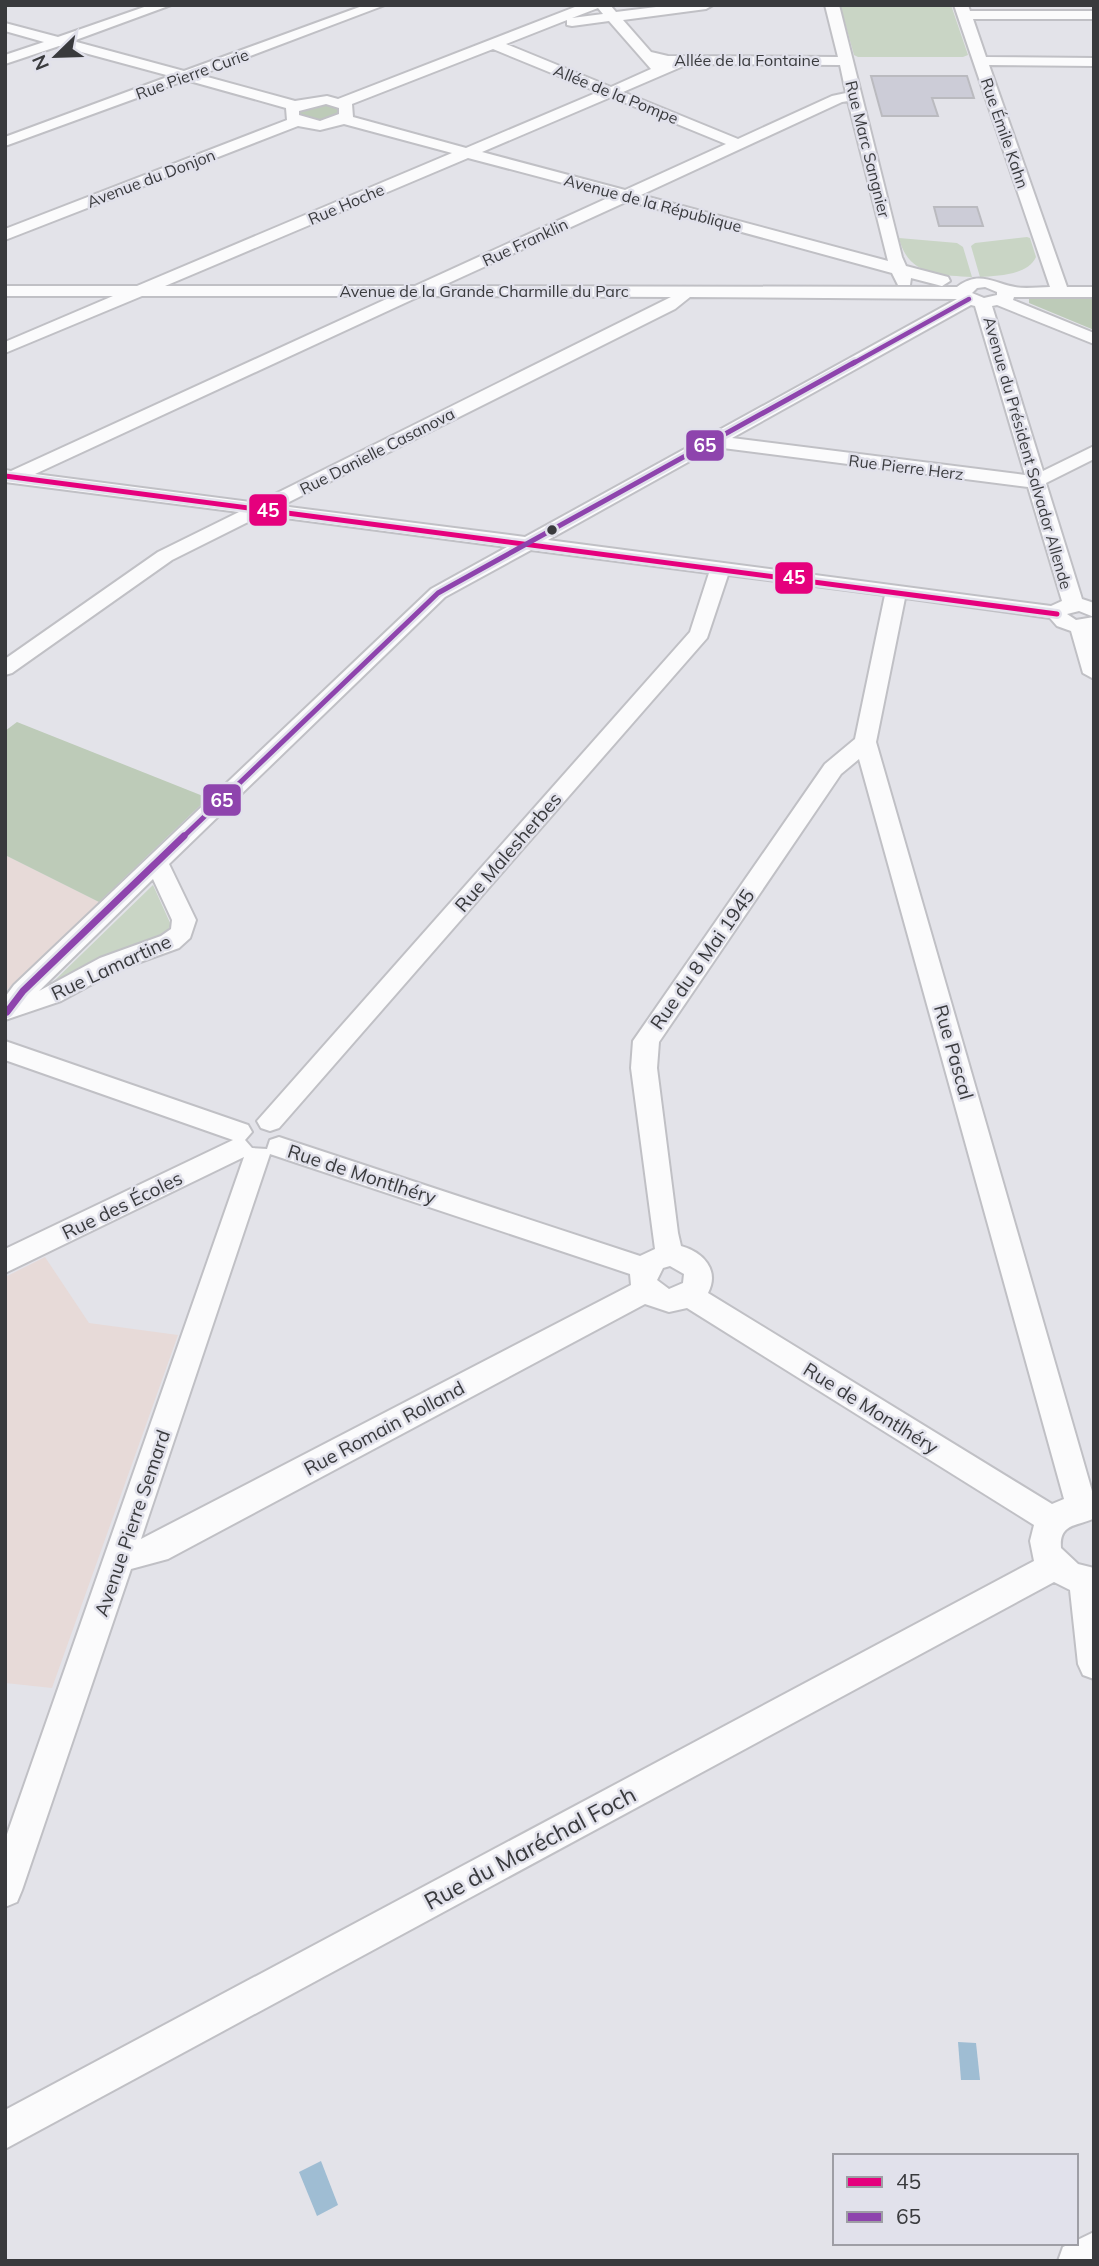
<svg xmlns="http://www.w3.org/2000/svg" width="1099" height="2266" viewBox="0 0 1099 2266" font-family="Mulish,sans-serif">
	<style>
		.education { fill: #e7dad8 }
		.green { fill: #c9d5c5 }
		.forest { fill: #bdcbb8 }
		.water { fill: #9fbdd3 }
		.building { fill: #ccccd7; stroke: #bababf; stroke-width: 2 }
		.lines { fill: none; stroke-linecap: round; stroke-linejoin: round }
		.minor-casing { stroke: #c0c0c5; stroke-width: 4 }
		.minor { fill: #fbfbfc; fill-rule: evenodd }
		.bus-1-casing { stroke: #e1e1eb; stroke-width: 10 }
		.bus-2-far2-casing { stroke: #e1e1eb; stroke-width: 8 }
		.bus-2-far1-casing { stroke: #e1e1eb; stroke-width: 10 }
		.bus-2-casing { stroke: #e1e1eb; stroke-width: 12 }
		.bus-1 { stroke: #e5007d; stroke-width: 5 }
		.bus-2-far2 { stroke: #8e44ad; stroke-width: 4.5 }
		.bus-2-far1 { stroke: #8e44ad; stroke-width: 5 }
		.bus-2 { stroke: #8e44ad; stroke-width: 7 }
		.bus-dot { fill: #393a3d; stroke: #e1e1eb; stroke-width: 2.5 }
		.labels { text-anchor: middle; stroke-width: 5; stroke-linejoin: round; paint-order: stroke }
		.far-street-label { font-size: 16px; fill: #393a3d; stroke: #e1e1eb }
		.street-label { font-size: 19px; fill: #393a3d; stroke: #e1e1eb }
		.near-street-label { font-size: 23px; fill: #393a3d; stroke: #e1e1eb }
		.line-badge { stroke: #e1e1eb; stroke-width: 2.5 }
		.badge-label { font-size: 19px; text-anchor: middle; font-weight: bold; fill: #fff }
	</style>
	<rect width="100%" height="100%" fill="#e3e3e9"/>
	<g class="education">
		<polygon points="5,855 99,902 5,992"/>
		<polygon points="45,1257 89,1323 178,1335 52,1688 5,1683 5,1277"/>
	</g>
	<g class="green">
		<polygon points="840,5 951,5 968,55 963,57 858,57 854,55"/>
		<path d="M 1027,237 L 1030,238 L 1036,257 C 1028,275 998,276 980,277 L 971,246 L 975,243 Z"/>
		<path d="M 899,238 L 957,243 L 963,247 L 972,277 C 938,275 908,275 899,238 Z"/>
		<polygon points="153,885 171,925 166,933 103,957 52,983"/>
	</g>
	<g class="forest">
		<path d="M 319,103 L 338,106 L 342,112 C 327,123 317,122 299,117 L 297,111 Z"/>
		<polygon points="1029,299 1094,299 1094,330 1029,303"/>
		<polygon points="17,722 208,798 99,902 5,855 5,731"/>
	</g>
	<g class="water">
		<polygon points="958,2042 976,2043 980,2080 961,2080"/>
		<polygon points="321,2161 338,2205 317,2216 299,2172"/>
	</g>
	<g class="building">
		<polygon points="871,76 967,76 974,98 932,98 938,116 882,116"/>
		<polygon points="934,207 977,207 983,226 939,226"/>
	</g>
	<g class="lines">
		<defs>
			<g id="minor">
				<path d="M 150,5 L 171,5 L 73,41 L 184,71 L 365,5 L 385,5 L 200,75 L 295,101 L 327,96 L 338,99 L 580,5 L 610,5 L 616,12 L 672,5 L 713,5 L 706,9 L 623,20 L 651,52 L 668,56 L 838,57 L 825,5 L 839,5 L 902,257 L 906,266 L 948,277 L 950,281 L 942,286 L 911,278 L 910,285 L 898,285 L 892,273 L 628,201 L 442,286 L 957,287 C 979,270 993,283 1015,287 C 1026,289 1039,287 1050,287 L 954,5 L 968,5 L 970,11 L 1094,11 L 1094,19 L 973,19 L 986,57 L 1094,58 L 1094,66 L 989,65 L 1067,287 L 1094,287 L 1094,297 L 1014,297 L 1013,300 L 1094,333 L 1094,344 L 997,305 L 992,306 L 1043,471 L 1094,446 L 1094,459 L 1046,483 L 1082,599 L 1094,603 L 1094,679 L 1083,673 L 1071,631 L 1057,626 L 1050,618 L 905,598 L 876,742 L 1094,1498 L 1093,1519 C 1076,1526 1059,1524 1061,1548 L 1078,1564 L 1094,1568 L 1094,1679 L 1083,1675 L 1078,1664 L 1070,1590 L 1054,1582 L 5,2149 L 5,2110 L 1034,1561 L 1030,1541 L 1034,1525 L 687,1308 L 669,1312 L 645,1304 L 168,1559 L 131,1569 L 22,1890 L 17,1902 L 5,1907 L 5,1840 L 244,1157 L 5,1273 L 5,1249 L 233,1140 L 5,1060 L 5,1041 L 248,1125 L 252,1132 L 245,1140 L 252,1148 L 267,1149 L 270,1140 L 279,1137 L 640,1256 L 655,1249 L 631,1068 L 633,1041 L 825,764 L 855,739 L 885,595 L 728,575 L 707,638 L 279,1128 L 270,1131 L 261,1128 L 257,1121 L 690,632 L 709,573 L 531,550 L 445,597 L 169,864 L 196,920 L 190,938 L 179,948 L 118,970 L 61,1001 L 5,1020 L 5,997 L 14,985 L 431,589 L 507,547 L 262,515 L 172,560 L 12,673 L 5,675 L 5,659 L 158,552 L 239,512 L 5,482 L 5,470 L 11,471 L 393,296 L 142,296 L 5,353 L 5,342 L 113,296 L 5,296 L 5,286 L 137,286 L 452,153 L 344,124 L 320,130 L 298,126 L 5,240 L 5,229 L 287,120 L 286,108 L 186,80 L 5,146 L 5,137 L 170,76 L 59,46 L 5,64 L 5,55 L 44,42 L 5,31 L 5,23 L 58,37 ZM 598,8 L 603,14 L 572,18 ZM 567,20 L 567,25 L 572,26 L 609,21 L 651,69 L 611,87 L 506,44 ZM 493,49 L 598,92 L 466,148 L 353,117 L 352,104 ZM 688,64 L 840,65 L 846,93 L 832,96 L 738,139 L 623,92 ZM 611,97 L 726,144 L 625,190 L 482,152 ZM 848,101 L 888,261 L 641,195 L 842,102 ZM 326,104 L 339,108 L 339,114 L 320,121 L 299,115 L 299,111 ZM 468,158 L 612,196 L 415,286 L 165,286 ZM 985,287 L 997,292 L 997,295 L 984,298 L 972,293 L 977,288 ZM 420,296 L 671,297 L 257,503 L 35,474 ZM 690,297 L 957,299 L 525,537 L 281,506 L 675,309 ZM 971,305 L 975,306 L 1025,475 L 732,438 ZM 715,447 L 1028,487 L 1062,601 L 1051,606 L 548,540 ZM 1079,611 L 1094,617 L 1076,620 L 1067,614 ZM 859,759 L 1064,1499 L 1052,1504 L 708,1293 C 720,1270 703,1252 681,1246 L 678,1233 L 657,1068 L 659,1042 L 841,774 ZM 153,879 L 172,920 L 171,929 L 161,936 L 100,958 L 39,991 ZM 270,1154 L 630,1274 L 631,1285 L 141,1539 ZM 670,1266 L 684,1274 L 683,1283 L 669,1289 L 657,1280 L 663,1268 Z"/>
				<polygon points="1094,2232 1094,2261 1058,2261 1063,2247"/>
			</g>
		</defs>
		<use href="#minor" class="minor-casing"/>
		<use href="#minor" class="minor"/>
		<defs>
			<polyline id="bus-1" points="5,476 1057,614"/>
			<polyline id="bus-2-far2" points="852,364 969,299"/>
			<polyline id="bus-2-far1" points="182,838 438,593 855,362"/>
			<polyline id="bus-2" points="7,1012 23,991 184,836"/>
		</defs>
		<use href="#bus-1" class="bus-1-casing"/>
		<use href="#bus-2-far2" class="bus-2-far2-casing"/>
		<use href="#bus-2-far1" class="bus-2-far1-casing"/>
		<use href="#bus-2" class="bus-2-casing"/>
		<use href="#bus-1" class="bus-1"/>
		<use href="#bus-2-far2" class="bus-2-far2"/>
		<use href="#bus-2-far1" class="bus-2-far1"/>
		<use href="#bus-2" class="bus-2"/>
	</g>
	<circle class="bus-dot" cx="552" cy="530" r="6"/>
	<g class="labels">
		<g class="far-street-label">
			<text x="747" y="66">Allée de la Fontaine</text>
			<text transform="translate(192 74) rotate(-20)" y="6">Rue Pierre Curie</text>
			<text transform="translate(616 94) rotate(22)" y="6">Allée de la Pompe</text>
			<text transform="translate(1005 133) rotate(71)" y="6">Rue Émile Kahn</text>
			<text transform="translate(868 149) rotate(76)" y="6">Rue Marc Sangnier</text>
			<text transform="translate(151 178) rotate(-21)" y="6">Avenue du Donjon</text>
			<text transform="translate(653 203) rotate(15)" y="6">Avenue de la République</text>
			<text transform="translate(346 204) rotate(-23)" y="6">Rue Hoche</text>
			<text transform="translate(525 242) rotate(-25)" y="6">Rue Franklin</text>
			<text x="484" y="297">Avenue de la Grande Charmille du Parc</text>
			<text transform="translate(377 451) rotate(-27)" y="6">Rue Danielle Casanova</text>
			<text transform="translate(1028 453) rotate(74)" y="6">Avenue du Président Salvador Allende</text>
			<text transform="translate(906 467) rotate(7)" y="6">Rue Pierre Herz</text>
		</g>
		<g class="street-label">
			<text transform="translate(508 852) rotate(-49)" y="7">Rue Malesherbes</text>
			<text transform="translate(702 959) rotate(-55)" y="7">Rue du 8 Mai 1945</text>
			<text transform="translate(111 967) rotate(-25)" y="7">Rue Lamartine</text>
			<text transform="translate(954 1052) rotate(74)" y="7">Rue Pascal</text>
			<text transform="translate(362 1174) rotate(18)" y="7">Rue de Montlhéry</text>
			<text transform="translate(122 1205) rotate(-26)" y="7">Rue des Écoles</text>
			<text transform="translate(871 1408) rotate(32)" y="7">Rue de Montlhéry</text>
			<text transform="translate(384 1428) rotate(-28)" y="7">Rue Romain Rolland</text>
			<text transform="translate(132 1523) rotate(-71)" y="7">Avenue Pierre Semard</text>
		</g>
		<g class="near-street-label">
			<text transform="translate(530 1848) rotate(-28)" y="8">Rue du Maréchal Foch</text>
		</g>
	</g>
	<g class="line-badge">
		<rect x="685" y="429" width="40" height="33" rx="7" fill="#8e44ad"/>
		<rect x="248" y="493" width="40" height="34" rx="7" fill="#e5007d"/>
		<rect x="774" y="561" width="40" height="34" rx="7" fill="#e5007d"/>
		<rect x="202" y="783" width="40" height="34" rx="7" fill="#8e44ad"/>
	</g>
	<g class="badge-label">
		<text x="705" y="452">65</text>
		<text x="268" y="517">45</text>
		<text x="794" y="584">45</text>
		<text x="222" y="807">65</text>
	</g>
	<rect width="1099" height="2266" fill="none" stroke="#393a3d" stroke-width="14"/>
	<rect x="833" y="2154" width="245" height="91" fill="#e1e1eb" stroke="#9e9ea5" stroke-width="2"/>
	<rect x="847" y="2177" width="35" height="10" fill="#e5007d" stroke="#9e9ea5" stroke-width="2"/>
	<text x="896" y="2189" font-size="21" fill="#393a3d">45</text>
	<rect x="847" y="2212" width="35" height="10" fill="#8e44ad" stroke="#9e9ea5" stroke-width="2"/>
	<text x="896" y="2224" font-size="21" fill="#393a3d">65</text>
	<g transform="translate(56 56) rotate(247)" stroke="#e1e1eb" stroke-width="5" paint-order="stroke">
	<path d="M0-5L12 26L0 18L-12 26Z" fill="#393a3d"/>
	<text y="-10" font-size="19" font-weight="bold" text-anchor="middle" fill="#393a3d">N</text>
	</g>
</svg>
